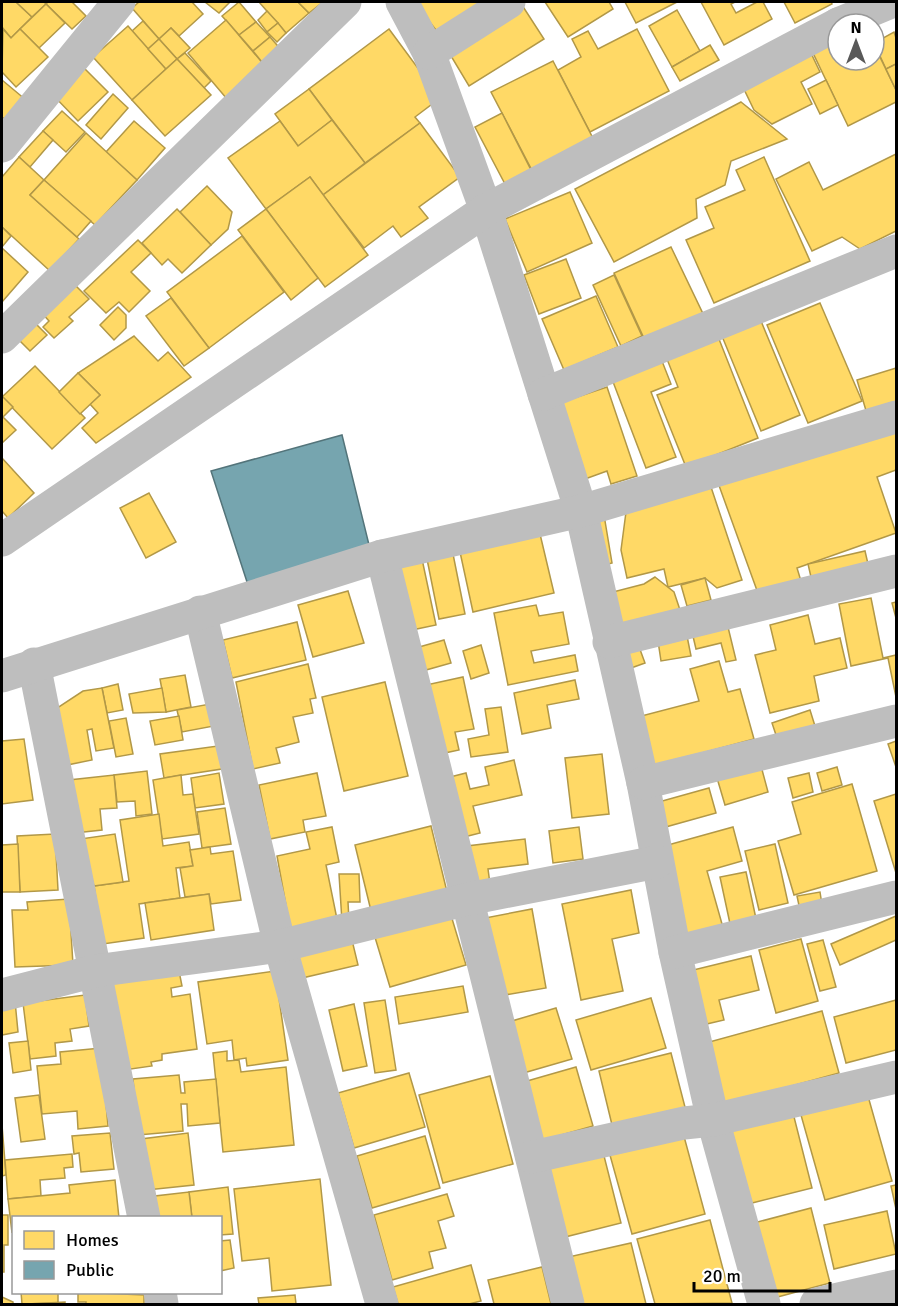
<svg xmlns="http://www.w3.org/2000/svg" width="898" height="1306" viewBox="0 0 898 1306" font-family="Signika,sans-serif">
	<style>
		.homes { fill: #ffd966; stroke: #b29847; stroke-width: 1.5 }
		.public { fill: #76a5af; stroke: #53747a; stroke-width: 1.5 }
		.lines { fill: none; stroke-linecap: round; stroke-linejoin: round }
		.minor { stroke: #bebebe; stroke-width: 33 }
	</style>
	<rect width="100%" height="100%" fill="#fff"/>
	<g class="homes">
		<polygon points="2,2 16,2 32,17 11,38 2,27"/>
		<polygon points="16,2 44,2 46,4 32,17"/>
		<polygon points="48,2 72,2 86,16 72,29 46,4"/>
		<polygon points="139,2 192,2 203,14 179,36 171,28 159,39 132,8"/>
		<polygon points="205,2 230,2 219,13"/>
		<polygon points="239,2 256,22 239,35 222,16"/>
		<polygon points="259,2 298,2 309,13 286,33"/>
		<polygon points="298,2 323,2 309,13"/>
		<polygon points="414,2 478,2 484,9 443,39"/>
		<polygon points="520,2 544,39 469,86 445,46"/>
		<polygon points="545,2 609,2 613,9 568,37"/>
		<polygon points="625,2 677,2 636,23"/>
		<polygon points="701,2 735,2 731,4 736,13 757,2 763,2 772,19 724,45"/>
		<polygon points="784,2 831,2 832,4 795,23"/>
		<polygon points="46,4 65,23 39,48 20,29"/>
		<polygon points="677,10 700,51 672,67 649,26"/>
		<polygon points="267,11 278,23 267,32 258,20"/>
		<polygon points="226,20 266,67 227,99 188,53"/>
		<polygon points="143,21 159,39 148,49 132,31"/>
		<polygon points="256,22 270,37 253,51 239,35"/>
		<polygon points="278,23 286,33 277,42 267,32"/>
		<polygon points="128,26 166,69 132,100 93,57"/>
		<polygon points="171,28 190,48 177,59 159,39"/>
		<polygon points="3,29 11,38 20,29 48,57 16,87 2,72"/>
		<polygon points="389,29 440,98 415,117 420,123 365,163 309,89"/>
		<polygon points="637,29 669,91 590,132 558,70 581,57 572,39 588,31 598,49"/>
		<polygon points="894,32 896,38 896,64 886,69 874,43"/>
		<polygon points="270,37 283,52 266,67 253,51"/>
		<polygon points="159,39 177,59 166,69 148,49"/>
		<polygon points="838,41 838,60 874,60 874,45 896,90 896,102 848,126 813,53"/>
		<polygon points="710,45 719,60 680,81 672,67"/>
		<polygon points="809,49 820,72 801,82 812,104 772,124 754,110 741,83"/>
		<polygon points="185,53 211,81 204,88 177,59"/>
		<polygon points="177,59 211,95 165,136 132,100"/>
		<polygon points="553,61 597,146 536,178 491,92"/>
		<polygon points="896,64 896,90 886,69"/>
		<polygon points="81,65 108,92 78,121 52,94"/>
		<polygon points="2,80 32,105 14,127 2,117"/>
		<polygon points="826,80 838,105 820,114 808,89"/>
		<polygon points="309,89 332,120 298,146 275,114"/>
		<polygon points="113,94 128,108 101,139 86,125"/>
		<polygon points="741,102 787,139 731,161 725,185 696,199 697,218 614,262 575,189"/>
		<polygon points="62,111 85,132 66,152 43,131"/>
		<polygon points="502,113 531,170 505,184 475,127"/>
		<polygon points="332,120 365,163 323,195 310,177 266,209 228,158 280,121 298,146"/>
		<polygon points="134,121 165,148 137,180 106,152"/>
		<polygon points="420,123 460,177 419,207 428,218 401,237 393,226 364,248 323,195"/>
		<polygon points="43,131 53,140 30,167 19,157"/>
		<polygon points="86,133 137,180 95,225 44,180"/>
		<polygon points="896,154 896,231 860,249 842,237 812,251 776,179 809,162 823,190"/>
		<polygon points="19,157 44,180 30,195 79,239 50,271 2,227 2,177"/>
		<polygon points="764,157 810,261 714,303 686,240 714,228 705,207 745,190 736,170"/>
		<polygon points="310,177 368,255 325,287 266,209"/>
		<polygon points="44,180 91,221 77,237 30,195"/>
		<polygon points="207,186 232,212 228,229 211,245 180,212"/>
		<polygon points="570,192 592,243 527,272 505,219"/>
		<polygon points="177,209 211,245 182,273 168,259 162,265 142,243"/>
		<polygon points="266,209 318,278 291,300 238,230"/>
		<polygon points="2,227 11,236 2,247"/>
		<polygon points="242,236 284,292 209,348 167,292"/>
		<polygon points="138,240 151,253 131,272 150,291 129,312 119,302 106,313 84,291"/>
		<polygon points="671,247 706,320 648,347 614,273"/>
		<polygon points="2,248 28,272 2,302"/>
		<polygon points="566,259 581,298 539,314 524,275"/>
		<polygon points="614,275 642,336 621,346 593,285"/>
		<polygon points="72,282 89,299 69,317 73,321 54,338 43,327 49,321 41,312"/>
		<polygon points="596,296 618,347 564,370 542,319"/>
		<polygon points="171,298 209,348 184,366 146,316"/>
		<polygon points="820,303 862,401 808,423 767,325"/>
		<polygon points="118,307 126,315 126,328 114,340 100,325"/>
		<polygon points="756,309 800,415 761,431 717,324"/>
		<polygon points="30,318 47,335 30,351 13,334"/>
		<polygon points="717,334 758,438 686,467 657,395 678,387 665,354"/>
		<polygon points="134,336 158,361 168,352 191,377 96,443 82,428 98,413 90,404 100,395 78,373"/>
		<polygon points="660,356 671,384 651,392 676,457 646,468 610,374"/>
		<polygon points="35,366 85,418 52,449 2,397"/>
		<polygon points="896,368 896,404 867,414 857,380"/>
		<polygon points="78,373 100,395 80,414 59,392"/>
		<polygon points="607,387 637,476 611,484 607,471 585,479 559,403"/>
		<polygon points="2,396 13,407 3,417 16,430 2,443"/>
		<polygon points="896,417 896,470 877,477 896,533 797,568 801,581 759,596 717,480"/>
		<polygon points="2,458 34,493 8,518 2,511"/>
		<polygon points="710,484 742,580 717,588 705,578 668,587 664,569 627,578 621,550 626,512"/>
		<polygon points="149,493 176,542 146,558 120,508"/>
		<polygon points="604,515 612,563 601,566 590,519"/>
		<polygon points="540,534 554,593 473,612 460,552"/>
		<polygon points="865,551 871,577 814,590 808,564"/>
		<polygon points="453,554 465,614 439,619 427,559"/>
		<polygon points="422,559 436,625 407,631 393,565"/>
		<polygon points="655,577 674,592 682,616 615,631 609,593 644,584"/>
		<polygon points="705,578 711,600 687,606 681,585"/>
		<polygon points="348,591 364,643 313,657 298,605"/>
		<polygon points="871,598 883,658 896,655 896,697 888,658 851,666 839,604"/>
		<polygon points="896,602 896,618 892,603"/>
		<polygon points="536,605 539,616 563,612 569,644 531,651 534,663 575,655 578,671 508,685 494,613"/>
		<polygon points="808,615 815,644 840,638 847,668 814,676 819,701 770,713 755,655 776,650 770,625"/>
		<polygon points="297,622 306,660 232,678 223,640"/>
		<polygon points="727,623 736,660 726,662 721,643 696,649 692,632"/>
		<polygon points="687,636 691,656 661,661 658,641"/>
		<polygon points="444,640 451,663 426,670 419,647"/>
		<polygon points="638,644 645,663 620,672 613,652"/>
		<polygon points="481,645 489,673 471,679 463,651"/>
		<polygon points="719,661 728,692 740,689 754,739 640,770 626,720 699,701 690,669"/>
		<polygon points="308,664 316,698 310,699 313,713 293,717 299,742 276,748 280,763 253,769 236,682"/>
		<polygon points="185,675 191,707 166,712 160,679"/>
		<polygon points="463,677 474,729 455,732 459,750 440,754 426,685"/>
		<polygon points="575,680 579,699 547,705 551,728 522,734 514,693"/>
		<polygon points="385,682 408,776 344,791 322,697"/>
		<polygon points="118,684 123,710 107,713 102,688"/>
		<polygon points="102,688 114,748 96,751 92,729 87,730 92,760 62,766 51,712 83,691"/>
		<polygon points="162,688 166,712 133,713 129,694"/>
		<polygon points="210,704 214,726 182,732 177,710"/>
		<polygon points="501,707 508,752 471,757 468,739 489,735 485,709"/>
		<polygon points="810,710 815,726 777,738 772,723"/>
		<polygon points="179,716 183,740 155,745 150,721"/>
		<polygon points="126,718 133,754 116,757 109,721"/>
		<polygon points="24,739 33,800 2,804 2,741"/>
		<polygon points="896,741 896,767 888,744"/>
		<polygon points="225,745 228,768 164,778 160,754"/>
		<polygon points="602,754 609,814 572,818 565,758"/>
		<polygon points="514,760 522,795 473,806 480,833 460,838 446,778 466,773 470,789 489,785 485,767"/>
		<polygon points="761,766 768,792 725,805 717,778"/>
		<polygon points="837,767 842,785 822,791 817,773"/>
		<polygon points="147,771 152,814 136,816 135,801 117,802 114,775"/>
		<polygon points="219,773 224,804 195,808 191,778"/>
		<polygon points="317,773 326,816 303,820 305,832 270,839 259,785"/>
		<polygon points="809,773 813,792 793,798 788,778"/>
		<polygon points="114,775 117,808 100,809 102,830 75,833 69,780"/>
		<polygon points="181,775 183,795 193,794 199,834 162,839 153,780"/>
		<polygon points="852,784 877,871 794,895 778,841 801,834 792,802"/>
		<polygon points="709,788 716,813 662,828 655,803"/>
		<polygon points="896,794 896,873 874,801"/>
		<polygon points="225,808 231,844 202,848 197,812"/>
		<polygon points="159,814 163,846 189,842 193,866 176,868 180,898 139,904 144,938 103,944 94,886 129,881 120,820"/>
		<polygon points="431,826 449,900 373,919 355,845"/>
		<polygon points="332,827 339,862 326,865 338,924 291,933 277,856 310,849 306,832"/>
		<polygon points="579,827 583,859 553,863 549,831"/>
		<polygon points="733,827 742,861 707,871 724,931 683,942 657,848"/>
		<polygon points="55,834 58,890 20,892 17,836"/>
		<polygon points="115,834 123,882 94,886 80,839"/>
		<polygon points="525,839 528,864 488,869 490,884 472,887 467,846"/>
		<polygon points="18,844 20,892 2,892 2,845"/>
		<polygon points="775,844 788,903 759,910 745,851"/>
		<polygon points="210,847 211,854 233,851 241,900 211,904 209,894 185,897 180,868 193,866 190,850"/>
		<polygon points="746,872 758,928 732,933 720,877"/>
		<polygon points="339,874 359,874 360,902 348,902 349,921 342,922"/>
		<polygon points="631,890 639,933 612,939 623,991 581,1000 562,904"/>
		<polygon points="820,892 823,911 801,915 797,896"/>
		<polygon points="209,894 214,930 151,940 145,903"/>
		<polygon points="69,899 73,965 15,967 12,910 28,910 27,902"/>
		<polygon points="532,909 546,988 499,996 485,918"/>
		<polygon points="450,912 466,965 390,987 374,934"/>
		<polygon points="896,916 896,940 840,965 831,944"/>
		<polygon points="351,936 358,965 302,978 295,949"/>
		<polygon points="801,939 818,1001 776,1013 759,950"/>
		<polygon points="823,940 836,987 820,991 807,944"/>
		<polygon points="751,956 759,990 719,1000 724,1020 698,1026 685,972"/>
		<polygon points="179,971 182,986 171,988 172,997 190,994 197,1049 162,1054 162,1060 151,1062 152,1066 124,1070 112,981"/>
		<polygon points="275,971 288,1060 247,1066 246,1058 234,1060 232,1040 207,1044 198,982"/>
		<polygon points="463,986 468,1012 399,1024 395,997"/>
		<polygon points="85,995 89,1026 70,1029 72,1041 55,1043 56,1056 30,1059 23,1003"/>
		<polygon points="651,998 666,1048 591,1070 576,1020"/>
		<polygon points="385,1000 396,1070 375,1073 364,1003"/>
		<polygon points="896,1000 896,1050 846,1063 834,1017"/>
		<polygon points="15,1001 18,1032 2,1035 2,1003"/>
		<polygon points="354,1004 367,1066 343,1071 329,1010"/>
		<polygon points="556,1008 572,1059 520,1074 505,1023"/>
		<polygon points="822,1011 839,1073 719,1106 702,1044"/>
		<polygon points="28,1041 31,1070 13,1073 9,1043"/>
		<polygon points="101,1048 108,1126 78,1129 77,1111 42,1114 37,1066 61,1064 60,1052"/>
		<polygon points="227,1051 227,1061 239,1060 241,1072 286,1067 294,1145 223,1152 213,1053"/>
		<polygon points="671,1053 686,1111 613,1129 599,1071"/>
		<polygon points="576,1067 593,1126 537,1142 520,1083"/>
		<polygon points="409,1073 425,1127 354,1148 338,1093"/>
		<polygon points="179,1075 181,1093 185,1093 184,1082 216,1079 220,1123 188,1126 187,1104 181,1104 183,1131 138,1135 133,1079"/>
		<polygon points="490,1076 513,1164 443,1183 419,1095"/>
		<polygon points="866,1089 892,1181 825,1200 799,1108"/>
		<polygon points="39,1095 45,1139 21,1142 15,1098"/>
		<polygon points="792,1109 812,1188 744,1205 724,1126"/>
		<polygon points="2,1125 6,1175 2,1176"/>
		<polygon points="682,1129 705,1214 632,1234 608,1148"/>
		<polygon points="110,1133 114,1169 81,1172 79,1153 74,1154 72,1136"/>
		<polygon points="188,1133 194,1185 147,1190 141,1139"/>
		<polygon points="425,1136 440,1188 372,1208 357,1156"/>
		<polygon points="603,1152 621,1223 561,1238 543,1167"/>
		<polygon points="72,1154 73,1167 64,1168 65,1178 40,1180 41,1196 8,1199 5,1160"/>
		<polygon points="320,1179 331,1285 272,1291 269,1258 242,1261 234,1189"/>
		<polygon points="115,1180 119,1218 14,1218 12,1233 8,1199 70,1193 69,1185"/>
		<polygon points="896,1185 896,1209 891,1186"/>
		<polygon points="228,1187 233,1234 220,1235 220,1218 192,1218 189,1192"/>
		<polygon points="189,1192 192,1218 158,1218 155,1196"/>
		<polygon points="447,1194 454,1216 438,1221 446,1248 429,1252 433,1268 392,1280 374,1215"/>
		<polygon points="811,1208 830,1283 770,1299 750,1224"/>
		<polygon points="887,1211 896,1254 834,1269 824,1225"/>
		<polygon points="2,1215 8,1215 8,1245 4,1245 4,1272 2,1272"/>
		<polygon points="710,1220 732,1303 655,1304 637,1239"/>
		<polygon points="230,1240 234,1268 220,1271 220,1241"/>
		<polygon points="631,1243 646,1304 574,1304 564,1258"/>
		<polygon points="471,1265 481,1301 469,1304 398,1304 393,1287"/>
		<polygon points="542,1267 551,1304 494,1304 488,1280"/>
		<polygon points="21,1292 58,1292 58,1303 22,1304"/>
		<polygon points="78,1292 144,1295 144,1304 86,1304 86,1302 78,1302"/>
		<polygon points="295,1295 296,1304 259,1304 258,1298"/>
		<polygon points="2,1297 13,1302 13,1304 2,1304"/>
		<polygon points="65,1302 65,1304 28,1304"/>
	</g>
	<polygon class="public" points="342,435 371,553 249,588 211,471"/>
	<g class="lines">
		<g class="minor">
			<polyline points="402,2 429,53 486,210 581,511 643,783 675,952 713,1120 764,1304"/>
			<polyline points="838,24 891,2"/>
			<polyline points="429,53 509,2"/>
			<polyline points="2,146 119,2"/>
			<polyline points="2,337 345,2"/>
			<polyline points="544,394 896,251"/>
			<polyline points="2,540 486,210 838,24"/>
			<polyline points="382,556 568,1304"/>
			<polyline points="200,612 280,946 382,1304"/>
			<polyline points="609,642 896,571"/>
			<polyline points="34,664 144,1218"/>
			<polyline points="2,676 382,556 581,511 896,417"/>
			<polyline points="643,783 896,721"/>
			<polyline points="675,952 896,897"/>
			<polyline points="2,995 95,971 280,946 468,899 657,862"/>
			<polyline points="532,1157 684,1123 713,1120 896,1077"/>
			<polyline points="160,1292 162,1304"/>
			<polyline points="816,1304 896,1286"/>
		</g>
	</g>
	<rect width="898" height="1306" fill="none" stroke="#000000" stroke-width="6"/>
	<rect x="12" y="1216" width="210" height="78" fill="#ffffff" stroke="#999999" stroke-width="1.5"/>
	<rect x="24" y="1231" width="30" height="18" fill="#ffd966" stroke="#999999" stroke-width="1.5"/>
	<text x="66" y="1246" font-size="18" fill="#000000">Homes</text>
	<rect x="24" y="1261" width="30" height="18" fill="#76a5af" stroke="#999999" stroke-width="1.5"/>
	<text x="66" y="1276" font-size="18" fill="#000000">Public</text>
	<g transform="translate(856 42)"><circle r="28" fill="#ffffff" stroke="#999999" stroke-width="1.5"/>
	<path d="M0-4.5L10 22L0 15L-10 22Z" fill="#595959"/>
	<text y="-9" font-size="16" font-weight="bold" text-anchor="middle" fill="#000000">N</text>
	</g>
	<path d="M694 1282v9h136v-9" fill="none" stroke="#000000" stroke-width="3"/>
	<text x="703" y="1282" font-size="18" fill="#000000" stroke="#ffffff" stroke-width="4.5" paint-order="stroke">20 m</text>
</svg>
